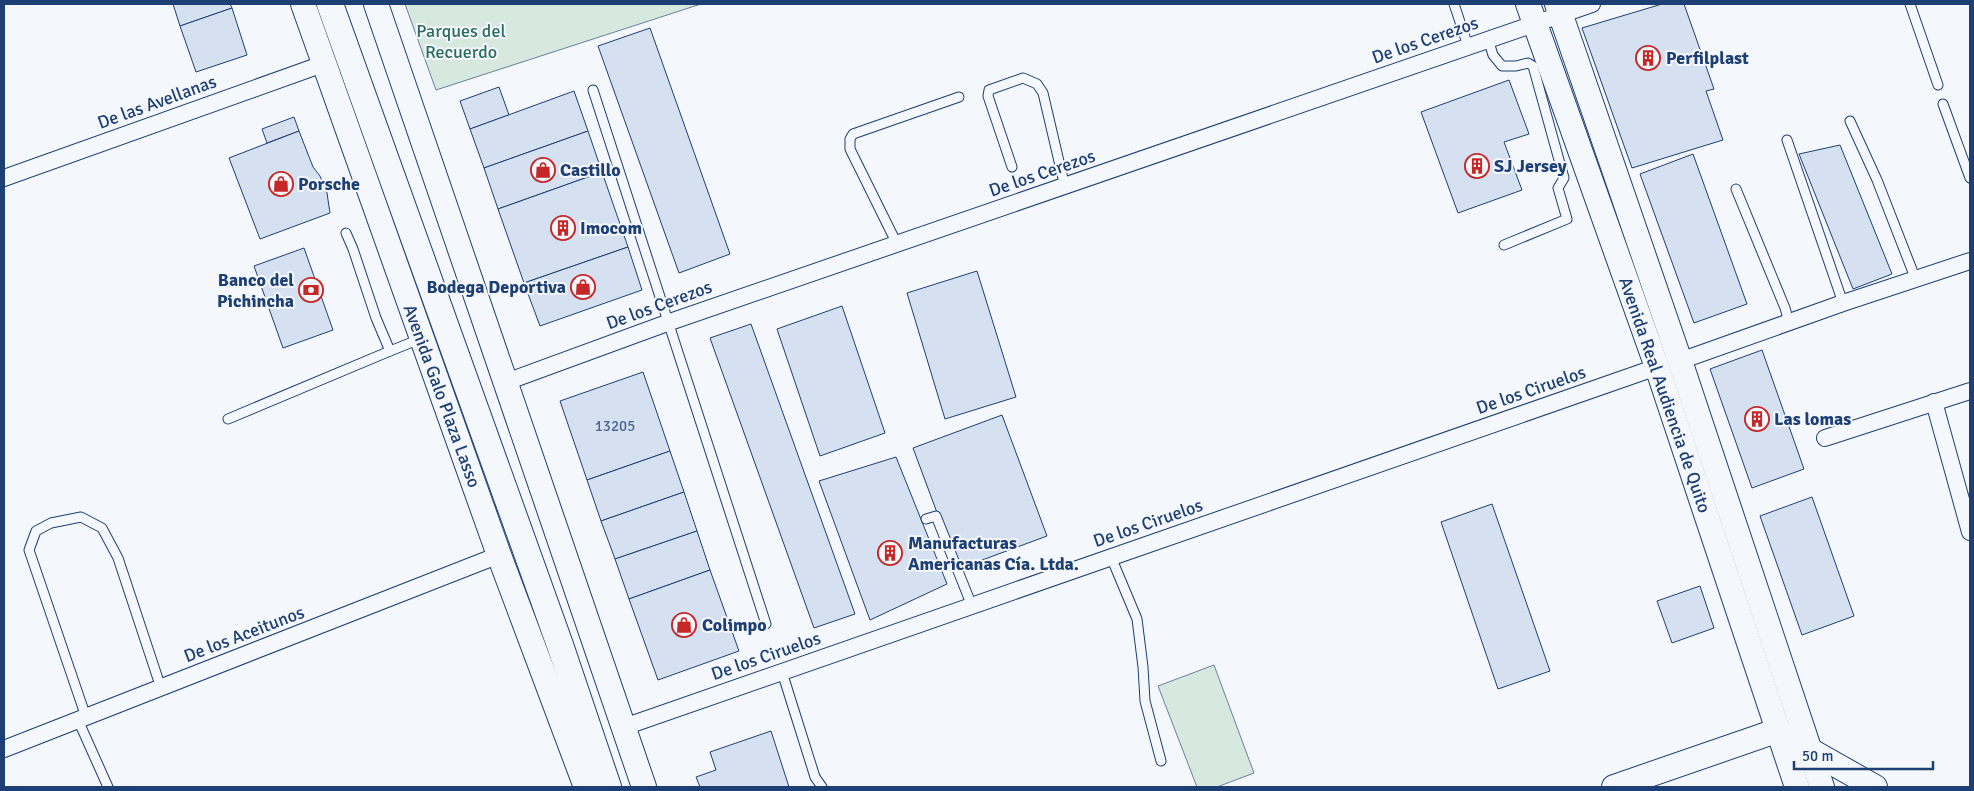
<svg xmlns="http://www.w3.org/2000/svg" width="1974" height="791" viewBox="0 0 1974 791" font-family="Signika,sans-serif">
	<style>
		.green { fill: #d7e8df; stroke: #687fa3 }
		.building { fill: #d5e0f0; stroke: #1d3f73 }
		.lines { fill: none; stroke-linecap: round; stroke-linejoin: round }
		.lane-casing { stroke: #1d3f73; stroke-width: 11 }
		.street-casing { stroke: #1d3f73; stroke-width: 18 }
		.secondary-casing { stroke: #1d3f73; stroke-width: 26 }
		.primary-casing { stroke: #1d3f73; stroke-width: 28 }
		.lane { stroke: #f4f7fb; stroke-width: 9 }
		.street { stroke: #f4f7fb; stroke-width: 16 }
		.secondary { stroke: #f4f7fb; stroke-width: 24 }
		.primary { stroke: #f4f7fb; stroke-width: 26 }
		.labels { text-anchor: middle; stroke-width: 4; stroke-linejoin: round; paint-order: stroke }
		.number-label { font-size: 15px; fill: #4b6792 }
		.park-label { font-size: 18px; fill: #2c6c60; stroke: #f4f7fb }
		.street-label { font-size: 18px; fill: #1d3f73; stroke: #f4f7fb }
		.poi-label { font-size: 18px; font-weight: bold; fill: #1d3f73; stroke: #f4f7fb; text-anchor: start }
	</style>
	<rect width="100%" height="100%" fill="#f4f7fb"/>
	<g class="green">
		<polygon points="405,4 701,4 436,90"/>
		<polygon points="1214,665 1254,773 1217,787 1197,787 1158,686"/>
	</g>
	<g class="building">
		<polygon points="173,4 230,4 232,8 180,26"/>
		<polygon points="1662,4 1684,4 1714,89 1706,91 1723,140 1632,168 1582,28"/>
		<polygon points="232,8 247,55 196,72 180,26"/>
		<polygon points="650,28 730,254 679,273 598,46"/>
		<polygon points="1509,80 1529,134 1504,142 1522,190 1458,213 1421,112"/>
		<polygon points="499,87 509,115 470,129 460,101"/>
		<polygon points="574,91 588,131 484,168 470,129"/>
		<polygon points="294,117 299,131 267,143 262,129"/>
		<polygon points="299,131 313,167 320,176 327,193 330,213 260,239 229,158"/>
		<polygon points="588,131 602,172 498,209 484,168"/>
		<polygon points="1840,145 1892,274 1853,289 1799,154"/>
		<polygon points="1693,154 1747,304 1694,323 1640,174"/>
		<polygon points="602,172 628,247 524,283 498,209"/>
		<polygon points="628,247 642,290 540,326 524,283"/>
		<polygon points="304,248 333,330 283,348 254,266"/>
		<polygon points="977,271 1016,397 945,419 907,293"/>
		<polygon points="842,306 885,433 820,456 777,329"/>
		<polygon points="751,324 855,614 814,628 710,338"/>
		<polygon points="1762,350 1804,469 1752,488 1710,369"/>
		<polygon points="643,372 670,451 587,480 560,401"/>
		<polygon points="1002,415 1047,536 958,569 913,448"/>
		<polygon points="670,451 684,492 601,521 587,480"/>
		<polygon points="896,457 947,584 870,620 819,481"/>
		<polygon points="684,492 697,531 615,559 601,521"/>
		<polygon points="1812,497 1854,616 1802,635 1760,516"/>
		<polygon points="1492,504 1550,671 1498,689 1441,522"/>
		<polygon points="697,531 710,570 629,599 615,559"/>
		<polygon points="710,570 739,651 658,680 629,599"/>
		<polygon points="1700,586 1714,628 1672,643 1657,601"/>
		<polygon points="771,731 789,787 700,787 696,777 716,770 710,752"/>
	</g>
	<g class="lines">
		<defs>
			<g id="lane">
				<polyline points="1454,4 1468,46"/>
				<polyline points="1910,4 1938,85"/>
				<polyline points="1488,39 1493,55 1502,66 1516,66 1528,63 1533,66 1564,178 1558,188 1567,219 1504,245"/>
				<polyline points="593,90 766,624"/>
				<polyline points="1943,104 1970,178"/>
				<polyline points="1850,121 1877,180 1916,280"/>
				<polyline points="1787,140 1843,303"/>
				<polyline points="1012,167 988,96 989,90 1023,78 1037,84 1043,93 1065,187"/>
				<polyline points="1736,189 1785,308 1789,322"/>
				<polyline points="346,233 353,249 376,318 390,351 415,341 422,341"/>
				<polyline points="897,244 850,149 850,139 853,134 959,97"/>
				<polyline points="228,419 390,351"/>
				<polyline points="926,519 936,516 972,606"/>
				<polyline points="1111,557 1137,619 1143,667 1145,701 1161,761"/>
				<polyline points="782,672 815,777 822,787"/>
				<polyline points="86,717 29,550 36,531 51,523 81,517 102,528 118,558 161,688"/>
				<polyline points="78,720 108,787"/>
			</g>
			<g id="street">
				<polyline points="4,178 323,64"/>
				<polyline points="1680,361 1843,303 1970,261"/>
				<polyline points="506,382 667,323 1592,4"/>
				<polyline points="1934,402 1970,532"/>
				<polyline points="1825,438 1970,391"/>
				<polyline points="624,727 1657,367"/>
				<polyline points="4,749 499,555"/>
			</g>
			<g id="secondary">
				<polyline points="303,4 499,555 586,787"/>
				<polyline points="376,4 644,787"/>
				<polyline points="1528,4 1657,367 1797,787"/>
				<polyline points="1557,4 1680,361 1822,787"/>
				<polyline points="1614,787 1776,731 1875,787"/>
			</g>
			<polyline id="primary" points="330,4 560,645 608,787"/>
		</defs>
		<use href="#lane" class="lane-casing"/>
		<use href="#street" class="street-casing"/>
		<use href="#secondary" class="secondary-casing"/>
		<use href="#primary" class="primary-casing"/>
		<use href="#lane" class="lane"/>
		<use href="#street" class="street"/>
		<use href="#secondary" class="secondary"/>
		<use href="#primary" class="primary"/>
	</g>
	<defs>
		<symbol id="building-ring" viewBox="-11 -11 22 22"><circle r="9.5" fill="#f4f7fb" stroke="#c62828" stroke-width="1.5"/><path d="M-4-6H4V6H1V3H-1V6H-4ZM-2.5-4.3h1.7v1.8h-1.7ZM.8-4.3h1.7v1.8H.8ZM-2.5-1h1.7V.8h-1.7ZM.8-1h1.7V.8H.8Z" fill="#c62828"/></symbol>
		<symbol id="shop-ring" viewBox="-11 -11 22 22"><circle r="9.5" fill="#f4f7fb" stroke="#c62828" stroke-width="1.5"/><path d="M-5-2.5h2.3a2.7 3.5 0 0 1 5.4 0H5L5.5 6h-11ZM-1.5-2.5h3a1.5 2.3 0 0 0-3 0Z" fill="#c62828"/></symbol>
		<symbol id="bank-ring" viewBox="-11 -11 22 22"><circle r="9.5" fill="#f4f7fb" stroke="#c62828" stroke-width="1.5"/><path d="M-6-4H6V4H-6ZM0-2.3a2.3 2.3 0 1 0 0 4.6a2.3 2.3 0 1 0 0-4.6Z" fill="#c62828"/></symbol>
	</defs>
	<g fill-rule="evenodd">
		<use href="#building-ring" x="1634" y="44" width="28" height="28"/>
		<use href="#building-ring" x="1463" y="152" width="28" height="28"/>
		<use href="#shop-ring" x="529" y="156" width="28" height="28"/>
		<use href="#shop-ring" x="267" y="170" width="28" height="28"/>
		<use href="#building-ring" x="549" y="214" width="28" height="28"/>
		<use href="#shop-ring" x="569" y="273" width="28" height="28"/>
		<use href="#bank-ring" x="297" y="276" width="28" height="28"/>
		<use href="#building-ring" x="1743" y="405" width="28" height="28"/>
		<use href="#building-ring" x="876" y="539" width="28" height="28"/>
		<use href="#shop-ring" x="670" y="611" width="28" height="28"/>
	</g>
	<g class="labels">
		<g class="number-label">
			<text x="615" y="431">13205</text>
		</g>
		<g class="park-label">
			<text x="461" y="37">Parques del<tspan x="461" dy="21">Recuerdo</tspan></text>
		</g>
		<g class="street-label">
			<text transform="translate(1425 40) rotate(-19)" y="6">De los Cerezos</text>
			<text transform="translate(157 102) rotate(-20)" y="6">De las Avellanas</text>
			<text transform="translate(1042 173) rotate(-19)" y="6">De los Cerezos</text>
			<text transform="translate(659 305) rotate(-20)" y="6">De los Cerezos</text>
			<text transform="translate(1531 390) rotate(-19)" y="6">De los Ciruelos</text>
			<text transform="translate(1665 395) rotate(71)" y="6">Avenida Real Audiencia de Quito</text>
			<text transform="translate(442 396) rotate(70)" y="6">Avenida Galo Plaza Lasso</text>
			<text transform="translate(1148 523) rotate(-19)" y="6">De los Ciruelos</text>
			<text transform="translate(244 634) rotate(-21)" y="6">De los Aceitunos</text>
			<text transform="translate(766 656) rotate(-19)" y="6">De los Ciruelos</text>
		</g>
		<g class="poi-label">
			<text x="1666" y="64">Perfilplast</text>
			<text x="1494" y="172">SJ Jersey</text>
			<text x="560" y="176">Castillo</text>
			<text x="298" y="190">Porsche</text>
			<text x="580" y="234">Imocom</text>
			<text x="294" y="286" text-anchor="end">Banco del<tspan x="294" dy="21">Pichincha</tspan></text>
			<text x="566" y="293" text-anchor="end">Bodega Deportiva</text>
			<text x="1774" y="425">Las lomas</text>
			<text x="908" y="549">Manufacturas<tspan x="908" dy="21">Americanas Cía. Ltda.</tspan></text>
			<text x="702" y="631">Colimpo</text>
		</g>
	</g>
	<rect width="1974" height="791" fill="none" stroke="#1d3f73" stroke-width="10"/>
	<path d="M1794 761v8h139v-8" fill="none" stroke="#1d3f73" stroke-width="2.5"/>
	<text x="1802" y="761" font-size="15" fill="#1d3f73" stroke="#f4f7fb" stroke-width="4" paint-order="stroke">50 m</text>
</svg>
